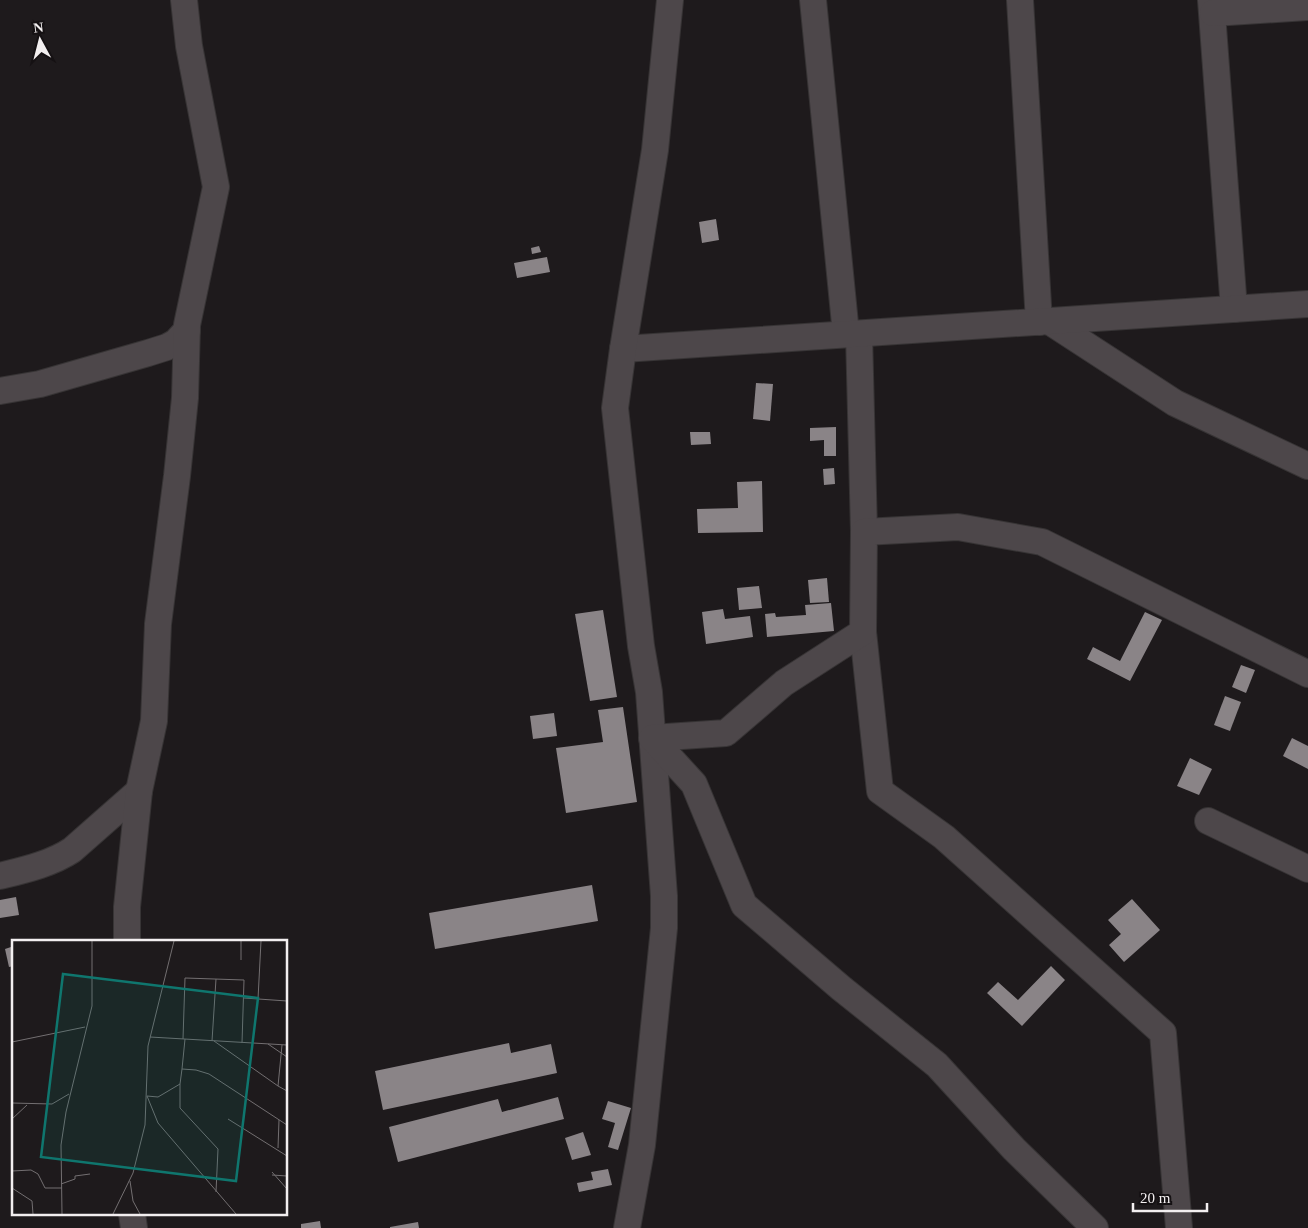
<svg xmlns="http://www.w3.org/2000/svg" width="1308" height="1228" viewBox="0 0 1308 1228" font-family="'Times New Roman',serif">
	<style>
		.building { fill: #8a8487 }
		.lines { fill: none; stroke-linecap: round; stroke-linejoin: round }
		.minor-casing { stroke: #373435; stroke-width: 28 }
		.minor { stroke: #4d474a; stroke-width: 26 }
		.inset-road { fill: none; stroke: #736f71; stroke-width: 1 }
		.view { fill: #0f766e; fill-opacity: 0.15; stroke: #0f766e; stroke-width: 2.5 }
		.inset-edge { fill: none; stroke: #f3eff0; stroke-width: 2.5 }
	</style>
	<rect width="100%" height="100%" fill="#1e1a1c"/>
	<g class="building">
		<polygon points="716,219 719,240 702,243 699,222"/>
		<polygon points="539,246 541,252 532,254 531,248"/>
		<polygon points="547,257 550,272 517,278 514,263"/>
		<polygon points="756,383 773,384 770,421 753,419"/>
		<polygon points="836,427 836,456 824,456 824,440 810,441 810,428"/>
		<polygon points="690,432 710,432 711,444 691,445"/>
		<polygon points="834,468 835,484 824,485 823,469"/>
		<polygon points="762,481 763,532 698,533 697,509 738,508 737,482"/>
		<polygon points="827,578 829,602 810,603 808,580"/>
		<polygon points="759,586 762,608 739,610 737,588"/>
		<polygon points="831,603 834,631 767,637 765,614 775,613 776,617 806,615 805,605"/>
		<polygon points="723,609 725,619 750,616 753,637 706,644 702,612"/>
		<polygon points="603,610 617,697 590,701 575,614"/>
		<polygon points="1145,612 1162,620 1130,681 1087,659 1093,647 1120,661"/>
		<polygon points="1241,665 1255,670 1246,693 1232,687"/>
		<polygon points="1225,696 1241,702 1230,731 1214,725"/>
		<polygon points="623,707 637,802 566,813 556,748 603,742 598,710"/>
		<polygon points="554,713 557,736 533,739 530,716"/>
		<polygon points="1292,738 1308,746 1308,769 1283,756"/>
		<polygon points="1190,758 1212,769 1199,795 1177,786"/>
		<polygon points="592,885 598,921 435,949 429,913"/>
		<polygon points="16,897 19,915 0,918 0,900"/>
		<polygon points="1132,899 1160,930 1124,962 1109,945 1121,934 1108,920"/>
		<polygon points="14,946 14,966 9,967 5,949"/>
		<polygon points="1051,966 1065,980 1022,1026 987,993 998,982 1018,1000"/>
		<polygon points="509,1043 511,1053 551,1044 557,1073 383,1110 375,1071"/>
		<polygon points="558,1097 564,1119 398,1162 389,1127 498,1099 502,1112"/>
		<polygon points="608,1101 631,1108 618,1150 608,1147 615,1123 602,1119"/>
		<polygon points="583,1132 591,1155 572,1160 565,1138"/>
		<polygon points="608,1169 612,1185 579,1192 577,1183 593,1180 591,1172"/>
		<polygon points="320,1221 321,1228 301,1228 301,1224"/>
		<polygon points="418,1222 419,1228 390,1228 390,1227"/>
	</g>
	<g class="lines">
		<defs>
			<g id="minor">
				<polyline points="813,0 846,334"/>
				<polyline points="1020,0 1039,322"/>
				<polyline points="1211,0 1234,309"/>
				<polyline points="1213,13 1308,7"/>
				<polyline points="1049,321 1175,403 1308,466"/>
				<polyline points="859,334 864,532"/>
				<polyline points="623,349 1308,304"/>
				<polyline points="0,391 40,384 148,353 167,347 176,342 187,330"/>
				<polyline points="863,632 880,791 944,837 1163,1033 1179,1228"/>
				<polyline points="1208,821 1308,869"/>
				<path d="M 0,876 C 24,870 51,864 72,850 L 139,791"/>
				<polyline points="127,942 127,907 139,791 154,721 158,624 177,476 185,398 187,325 216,187 189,46 184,0"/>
				<polyline points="132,1214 134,1228"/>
				<polyline points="627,1228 642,1145 664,928 664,896 649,692 641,646 615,408 623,349 655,150 670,0"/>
				<polyline points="1095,1228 1014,1149 937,1065 841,988 744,905 694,784 652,738 726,733 784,683 863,632 864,532 958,527 1042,542 1308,674"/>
			</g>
		</defs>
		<use href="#minor" class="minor-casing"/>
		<use href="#minor" class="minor"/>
	</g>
	<g transform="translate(12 940)">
		<rect width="275" height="275" fill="#1e1a1c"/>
		<path class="inset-road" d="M 229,1 L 229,20M 232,58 L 275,61M 246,59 L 249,1M 138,97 L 275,105M 171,99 L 173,38 L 232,40 L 230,103M 200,101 L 204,39M 202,101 L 266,146M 0,102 L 73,87M 256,104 L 275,117M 270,105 L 266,146 L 275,151M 170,129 L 173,99M 168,144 L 168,168 L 206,209 L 204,252M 0,163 L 40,164 L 57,154M 0,179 L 15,165M 216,179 L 275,216M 266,208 L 267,180M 0,231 L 19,230 L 26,234 L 33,248 L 50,248M 260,232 L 275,249M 260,235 L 275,236M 118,241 L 121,261 L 128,274M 49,244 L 63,239 L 63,236 L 78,234M 0,248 L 20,261 L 21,274M 50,274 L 49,205 L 54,172 L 80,66 L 80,1M 101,274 L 121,233 L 133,185 L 136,106 L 162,1M 224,274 L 146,183 L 135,156 L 146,157 L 168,144 L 170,129 L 184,130 L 197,134 L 275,185"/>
		<path class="view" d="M 51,34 L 246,58 L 224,241 L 29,217 Z"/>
		<rect width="275" height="275" class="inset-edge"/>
	</g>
	<g transform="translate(40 40) rotate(353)" stroke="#151113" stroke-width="4" paint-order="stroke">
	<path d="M0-4L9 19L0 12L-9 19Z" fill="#f3eff0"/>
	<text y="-8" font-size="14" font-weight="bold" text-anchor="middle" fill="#f3eff0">N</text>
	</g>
	<path d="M1133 1203v8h74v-8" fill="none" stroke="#f3eff0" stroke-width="2.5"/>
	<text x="1140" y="1203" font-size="15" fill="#f3eff0" stroke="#151113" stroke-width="4" paint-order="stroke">20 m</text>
</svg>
